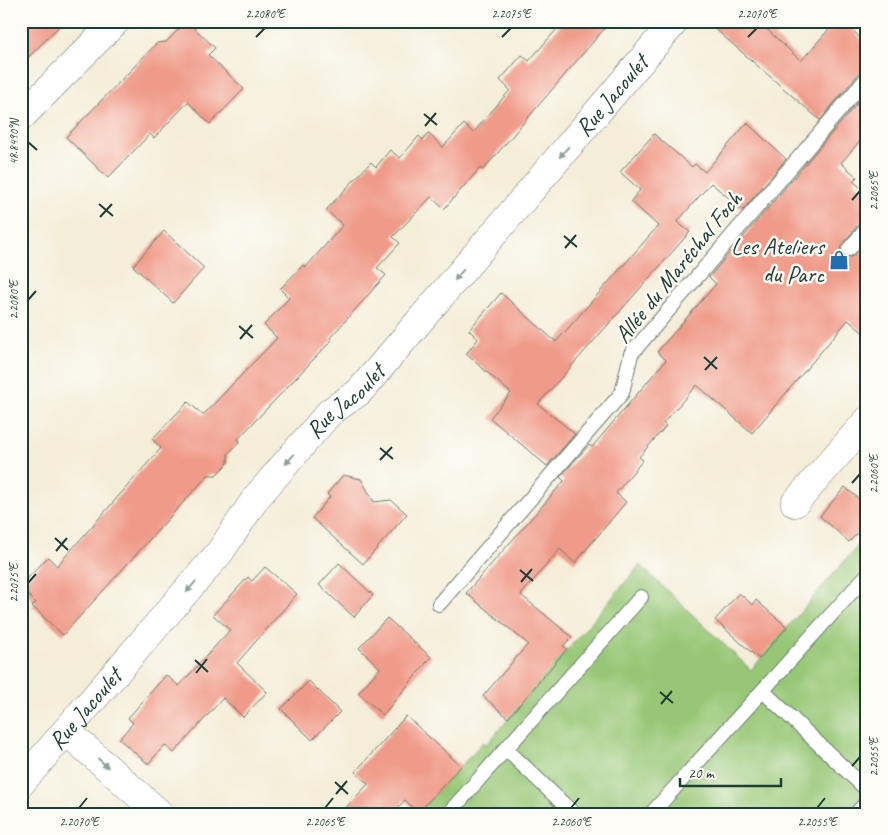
<svg xmlns="http://www.w3.org/2000/svg" width="888" height="835" viewBox="0 0 888 835" font-family="Caveat,sans-serif">
	<style>
		.green { fill: #97c776; stroke: #5b8255 }
		.building { fill: #f09b89 }
		.lines { fill: none; stroke-linecap: round; stroke-linejoin: round }
		.lane-casing { stroke: #6a7b6d; stroke-width: 16 }
		.street-casing { stroke: #6a7b6d; stroke-width: 29 }
		.lane { stroke: #fff; stroke-width: 14 }
		.street { stroke: #fff; stroke-width: 28 }
		.oneway { fill: #8f9e9a }
		.ticks { fill: none; stroke: #1f3d34; stroke-width: 2 }
		.labels { text-anchor: middle; stroke-width: 5; stroke-linejoin: round; paint-order: stroke }
		.street-label { font-size: 24px; fill: #1f3d34; stroke: #fdfcf7 }
		.poi-label { font-size: 24px; fill: #1f3d34; stroke: #fdfcf7; text-anchor: end }
		.neatline { fill: none; stroke: #1f3d34; stroke-width: 2 }
		.ticks-label { font-size: 12px; text-anchor: middle; fill: #1f3d34 }
	</style>
	<rect width="100%" height="100%" fill="#fdfcf7"/>
	<filter id="ink" filterUnits="userSpaceOnUse"><feTurbulence type="fractalNoise" baseFrequency=".02" numOctaves="2"/><feDisplacementMap in="SourceGraphic" scale="10" xChannelSelector="R" yChannelSelector="G"/><feConvolveMatrix kernelMatrix="1 2 1 2 8 2 1 2 1" color-interpolation-filters="sRGB"/></filter>
	<filter id="wash" filterUnits="userSpaceOnUse"><feTurbulence type="fractalNoise" baseFrequency=".0096" numOctaves="4" result="noise"/><feDisplacementMap in="SourceGraphic" scale="20" xChannelSelector="R" yChannelSelector="G"/><feGaussianBlur stdDeviation="1.12" result="paint"/><feColorMatrix in="noise" values="0 0 0 0 0 0 0 0 0 0 0 0 0 0 0 0 0 1.4 0 .05"/><feComposite in="paint" operator="in"/></filter>
	<g filter="url(#wash)">
		<rect width="100%" height="100%" fill="#f4edd8"/>
		<polygon class="green" points="867,535 867,814 417,814 483,742 487,744 640,565 751,670"/>
		<g id="blocks">
			<g class="building">
				<polygon points="21,21 64,21 21,65"/>
				<polygon points="187,21 215,48 208,55 244,89 210,124 188,102 154,138 150,134 108,178 66,137 157,43 166,42"/>
				<polygon points="564,21 611,21 483,170 480,168 444,209 431,197 393,237 400,243 377,268 386,275 330,338 332,340 238,439 240,441 228,454 228,463 216,475 208,475 63,635 32,606 36,603 21,589 21,585 48,557 57,566 161,448 152,439 188,402 203,415 277,338 264,325 289,298 280,289 303,265 306,267 343,225 326,210 371,162 376,167 390,150 400,158 419,136 423,140 428,133 443,147 464,124 473,133 510,90 500,80 522,55 529,61"/>
				<polygon points="706,21 758,21 801,61 836,21 845,21 867,46 867,69 860,72 820,120"/>
				<polygon points="867,92 867,133 841,163 857,177 853,181 867,193 867,219 860,222 840,248 844,256 851,257 867,242 867,336 848,320 752,433 697,385 663,423 666,426 639,457 643,460 616,493 626,502 575,563 560,549 521,595 572,637 563,646 567,649 508,718 483,696 528,644 466,593 564,481 560,477 589,445 592,447 666,360 657,352 716,284 709,277"/>
				<polygon points="747,123 786,159 743,210 711,183 677,222 690,232 538,404 575,434 547,466 490,418 511,393 466,354 478,339 469,330 501,293 556,342 658,226 631,201 640,190 620,172 654,134 692,167 695,164 705,172"/>
				<polygon points="164,231 204,268 173,303 133,266"/>
				<polygon points="343,475 361,479 374,502 391,500 407,514 363,564 312,518 330,497 327,494"/>
				<polygon points="845,487 867,506 867,523 849,542 820,516"/>
				<polygon points="339,563 373,595 354,617 319,585"/>
				<polygon points="265,567 297,594 237,663 267,692 243,717 223,698 174,753 165,745 148,764 119,739 133,723 128,718 166,675 179,686 230,630 213,615 248,577 252,581"/>
				<polygon points="739,593 753,605 756,600 787,627 759,659 715,620"/>
				<polygon points="387,618 431,657 383,715 358,693 380,668 359,648"/>
				<polygon points="309,681 340,712 312,740 281,709"/>
				<polygon points="406,716 461,766 418,813 405,800 392,814 340,814 368,784 355,772"/>
			</g>
		</g>
	</g>
	<g filter="url(#ink)">
		<use href="#blocks" fill-opacity="0" stroke="#6a7b6d" stroke-width="1"/>
		<g class="lines">
			<defs>
				<g id="lane">
					<polyline points="849,249 867,228"/>
					<polyline points="439,604 622,393 631,354 867,78"/>
					<polyline points="763,691 867,790"/>
					<polyline points="506,749 574,814"/>
					<polyline points="448,814 641,597"/>
					<polyline points="651,814 867,575"/>
					<polyline points="856,814 867,802"/>
				</g>
				<g id="street">
					<polyline points="21,117 116,21"/>
					<polyline points="795,503 867,421"/>
					<polyline points="66,731 160,814"/>
					<path id="s1" d="M 21,783 L 220,552 L 256,498 L 330,412 L 359,392 L 675,21"/>
				</g>
			</defs>
			<use href="#lane" class="lane-casing"/>
			<use href="#street" class="street-casing"/>
			<use href="#lane" class="lane"/>
			<use href="#street" class="street"/>
		</g>
		<defs><path id="oneway-solid" d="M-6-.8H1V-3.2L6.5 0L1 3.2V.8H-6Z" transform="scale(1.25)"/></defs>
		<g class="oneway">
			<use href="#oneway-solid" transform="translate(564 152) rotate(130)"/>
			<use href="#oneway-solid" transform="translate(459 275) rotate(130)"/>
			<use href="#oneway-solid" transform="translate(290 459) rotate(131)"/>
			<use href="#oneway-solid" transform="translate(191 587) rotate(131)"/>
			<use href="#oneway-solid" transform="translate(103 763) rotate(42)"/>
		</g>
	</g>
	<path class="ticks" d="M 256,37 L 265,28M 502,37 L 511,28M 748,37 L 757,28M 424,114 L 437,125M 425,126 L 436,113M 28,142 L 37,150M 852,200 L 860,191M 99,204 L 113,216M 100,217 L 112,204M 564,236 L 577,247M 565,248 L 576,235M 28,300 L 36,291M 239,326 L 253,338M 240,339 L 252,325M 704,357 L 717,369M 705,370 L 717,357M 380,448 L 393,459M 380,460 L 392,447M 852,483 L 860,474M 55,538 L 68,550M 56,551 L 67,538M 520,570 L 533,581M 521,582 L 532,569M 28,583 L 36,574M 195,660 L 208,672M 196,673 L 207,659M 660,692 L 673,703M 661,704 L 672,691M 852,766 L 860,757M 335,782 L 348,794M 336,794 L 347,781M 79,808 L 87,798M 325,808 L 333,798M 571,808 L 579,798M 817,808 L 825,798"/>
	<defs>
		<symbol id="shop-bare" viewBox="-9 -9 18 18"><path d="M-5-2.5h2.3a2.7 3.5 0 0 1 5.4 0H5L5.5 6h-11ZM-1.5-2.5h3a1.5 2.3 0 0 0-3 0Z" fill="#1f6fb2" stroke="#fdfcf7" stroke-width="2.5" paint-order="stroke"/></symbol>
	</defs>
	<g fill-rule="evenodd">
		<use href="#shop-bare" x="825" y="246" width="28" height="28"/>
	</g>
	<g class="labels">
		<g class="street-label">
			<text dy="8" stroke="none"><textPath href="#s1" startOffset="908">Rue Jacoulet</textPath></text>
			<text transform="translate(678 267) rotate(-51)" y="8">Allée du Maréchal Foch</text>
			<text dy="8" stroke="none"><textPath href="#s1" startOffset="502">Rue Jacoulet</textPath></text>
			<text dy="8" stroke="none"><textPath href="#s1" startOffset="98">Rue Jacoulet</textPath></text>
		</g>
		<g class="poi-label">
			<text x="824" y="254">Les Ateliers<tspan x="824" dy="28">du Parc</tspan></text>
		</g>
	</g>
	<rect width="888" height="835" fill="none" stroke="#fdfcf7" stroke-width="55"/>
	<path d="M680 778v8h101v-8" fill="none" stroke="#1f3d34" stroke-width="2.5"/>
	<text x="688" y="778" font-size="15" fill="#1f3d34" stroke="#fdfcf7" stroke-width="4" paint-order="stroke">20 m</text>
	<rect x="28" y="28" width="832" height="780" class="neatline"/>
	<g class="ticks-label">
		<text x="265" y="18">2.2080°E</text>
		<text x="511" y="18">2.2075°E</text>
		<text x="757" y="18">2.2070°E</text>
		<text transform="translate(14 142) rotate(-90)" y="4">48.8490°N</text>
		<text transform="translate(874 191) rotate(-90)" y="4">2.2065°E</text>
		<text transform="translate(14 300) rotate(-90)" y="4">2.2080°E</text>
		<text transform="translate(874 474) rotate(-90)" y="4">2.2060°E</text>
		<text transform="translate(14 583) rotate(-90)" y="4">2.2075°E</text>
		<text transform="translate(874 757) rotate(-90)" y="4">2.2055°E</text>
		<text x="79" y="826">2.2070°E</text>
		<text x="325" y="826">2.2065°E</text>
		<text x="571" y="826">2.2060°E</text>
		<text x="817" y="826">2.2055°E</text>
	</g>
</svg>
